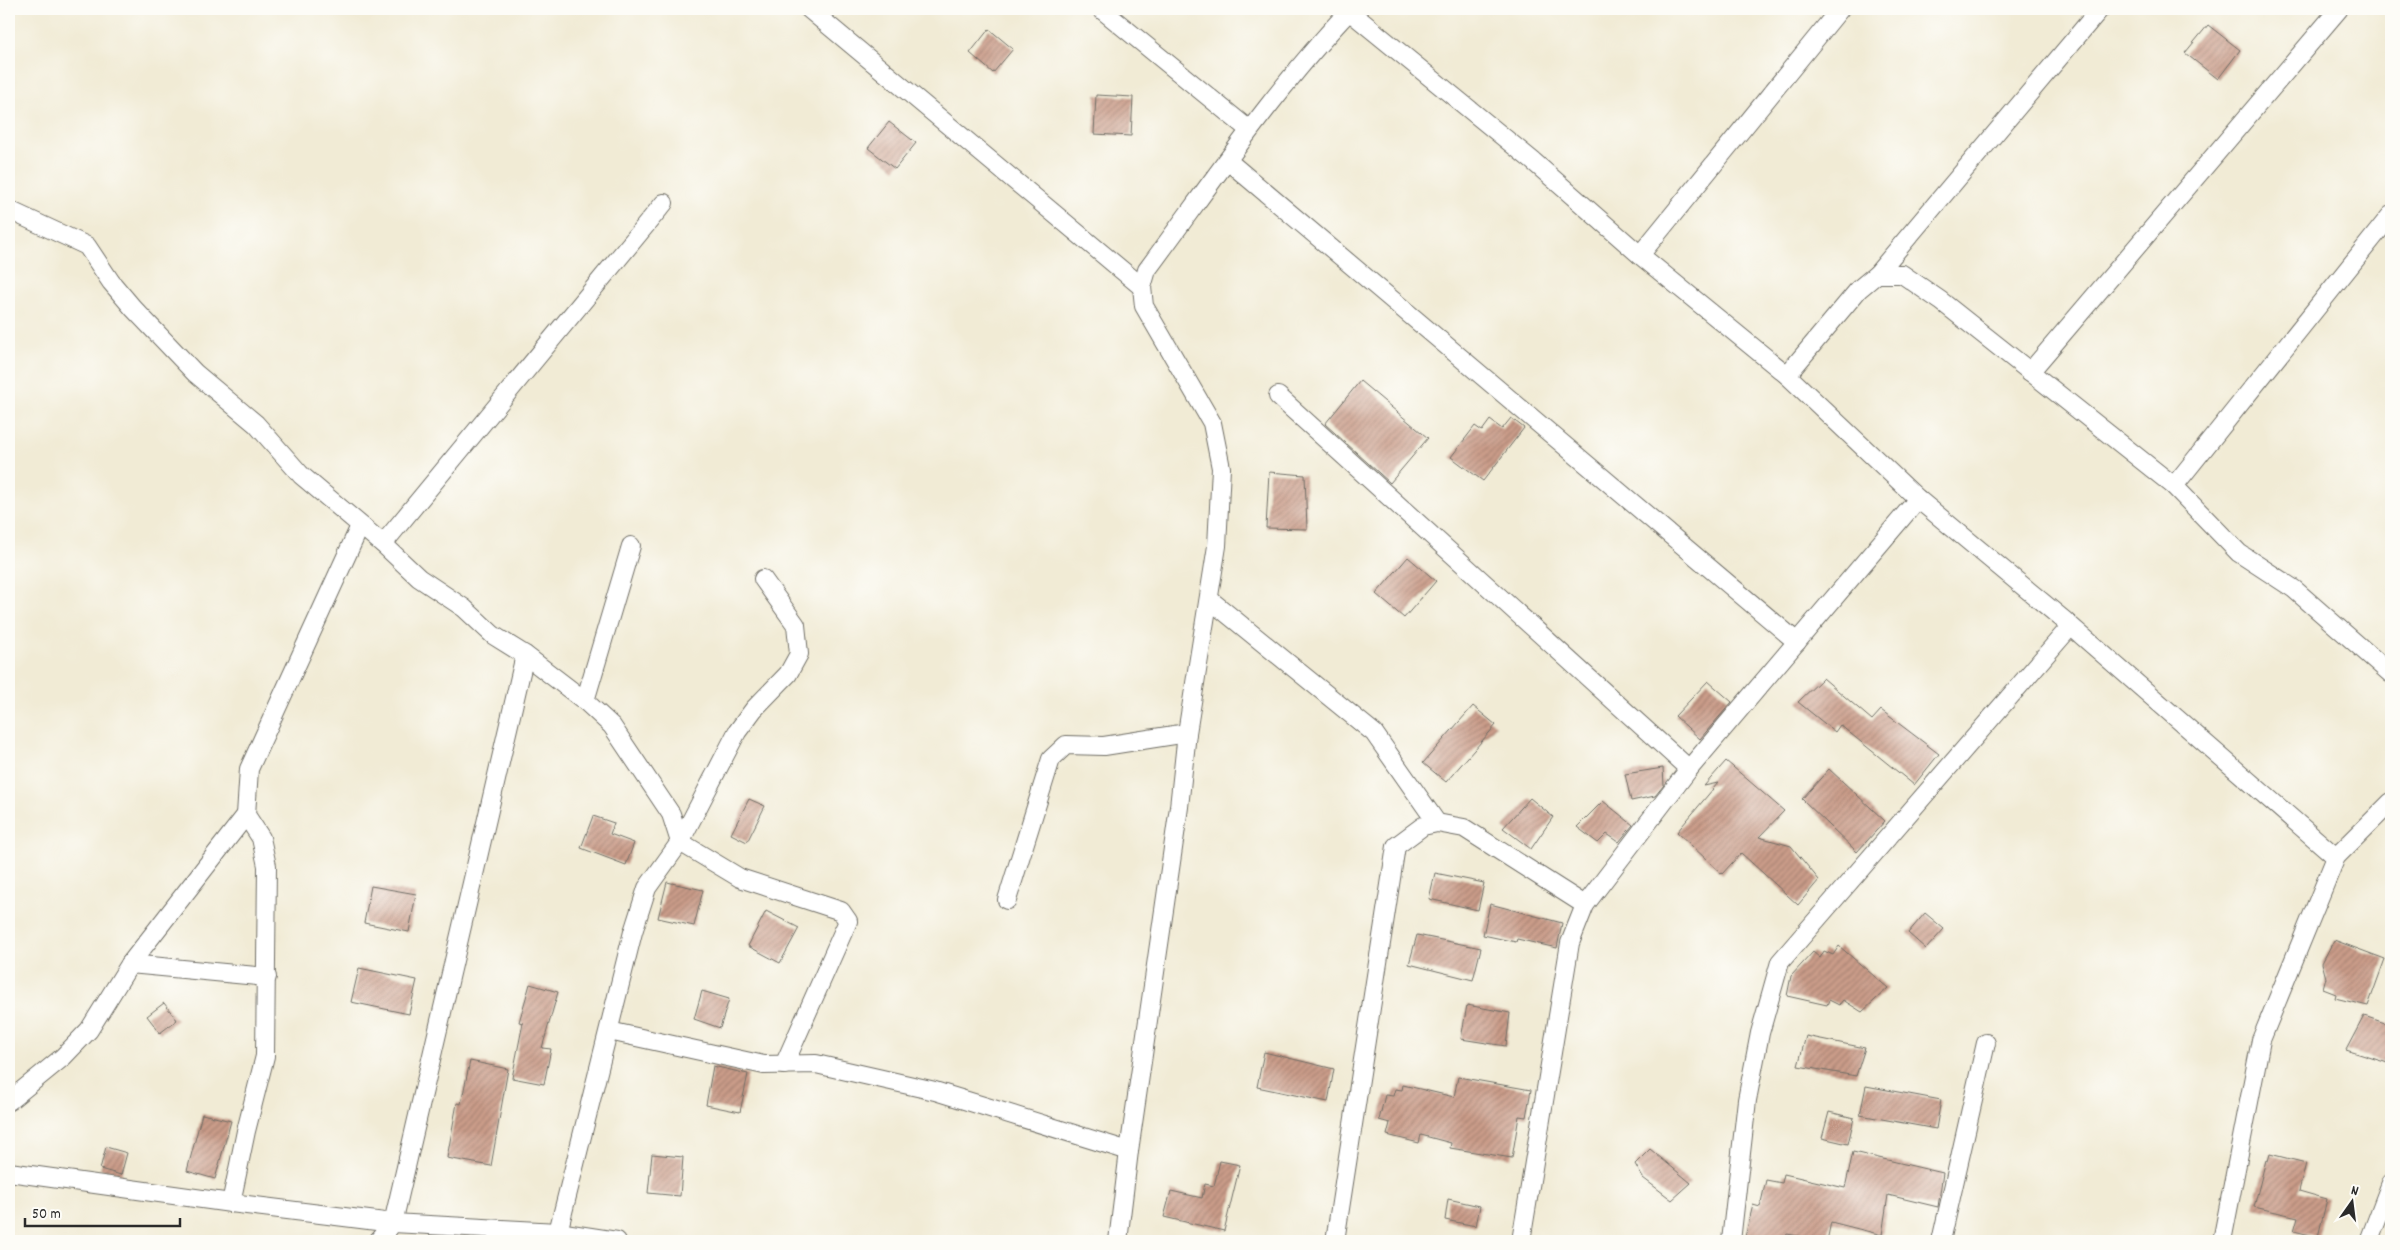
<svg xmlns="http://www.w3.org/2000/svg" width="2400" height="1250" viewBox="0 0 2400 1250" font-family="Dekko,sans-serif">
	<style>
		.building { fill: url(#building-hatch) }
		.lines { fill: none; stroke-linecap: round; stroke-linejoin: round }
		.minor-casing { stroke: #706e66; stroke-width: 20 }
		.minor { stroke: #fff; stroke-width: 18 }
	</style>
	<defs>
		<pattern id="building-hatch" width="6" height="6" patternUnits="userSpaceOnUse" patternTransform="scale(1.25)"><rect width="6" height="6" fill="#ca9c89"/><path d="M-1 1l2-2M0 6l6-6M5 7l2-2" fill="none" stroke="#a47f70"/></pattern>
	</defs>
	<rect width="100%" height="100%" fill="#fdfcf7"/>
	<filter id="ink" filterUnits="userSpaceOnUse"><feTurbulence type="fractalNoise" baseFrequency=".02" numOctaves="2"/><feDisplacementMap in="SourceGraphic" scale="10" xChannelSelector="R" yChannelSelector="G"/><feConvolveMatrix kernelMatrix="1 2 1 2 8 2 1 2 1" color-interpolation-filters="sRGB"/></filter>
	<filter id="wash" filterUnits="userSpaceOnUse"><feTurbulence type="fractalNoise" baseFrequency=".0096" numOctaves="4" result="noise"/><feDisplacementMap in="SourceGraphic" scale="20" xChannelSelector="R" yChannelSelector="G"/><feGaussianBlur stdDeviation="1.12" result="paint"/><feColorMatrix in="noise" values="0 0 0 0 0 0 0 0 0 0 0 0 0 0 0 0 0 1.4 0 .05"/><feComposite in="paint" operator="in"/></filter>
	<g filter="url(#wash)">
		<rect width="100%" height="100%" fill="#f1ebd5"/>
		<g id="blocks">
			<g class="building">
				<polygon points="2208,25 2240,50 2218,79 2185,53"/>
				<polygon points="989,29 1013,49 993,73 970,53"/>
				<polygon points="1096,95 1133,97 1131,136 1094,134"/>
				<polygon points="889,122 916,143 895,169 868,148"/>
				<polygon points="1360,381 1428,438 1390,483 1325,424"/>
				<polygon points="1511,418 1524,428 1483,481 1451,457 1475,426 1482,431 1490,420 1502,429"/>
				<polygon points="1269,472 1305,475 1307,529 1266,528"/>
				<polygon points="1408,557 1436,581 1404,618 1376,594"/>
				<polygon points="1823,678 1872,720 1881,710 1939,754 1914,785 1840,725 1835,732 1798,702"/>
				<polygon points="1708,681 1732,702 1700,739 1675,716"/>
				<polygon points="1473,706 1496,725 1446,782 1423,763"/>
				<polygon points="1726,761 1784,811 1759,837 1791,846 1819,880 1798,905 1741,853 1722,874 1677,832 1718,783 1704,786"/>
				<polygon points="1663,768 1664,785 1655,796 1631,801 1625,774"/>
				<polygon points="1829,769 1885,821 1857,852 1802,799"/>
				<polygon points="1530,798 1553,817 1531,849 1503,828"/>
				<polygon points="749,799 765,806 747,842 731,834"/>
				<polygon points="1603,801 1633,825 1619,842 1607,834 1598,843 1577,827"/>
				<polygon points="593,816 614,823 610,834 634,843 626,865 581,848"/>
				<polygon points="1435,873 1484,883 1478,910 1429,899"/>
				<polygon points="667,882 703,890 694,926 658,918"/>
				<polygon points="371,886 416,894 409,932 364,923"/>
				<polygon points="1490,904 1562,923 1557,948 1517,939 1516,942 1483,935"/>
				<polygon points="766,911 799,928 780,963 748,946"/>
				<polygon points="1925,913 1944,929 1926,949 1908,933"/>
				<polygon points="1417,935 1481,948 1473,980 1409,964"/>
				<polygon points="2334,940 2385,959 2368,1006 2335,998 2336,994 2323,989 2326,978 2322,963"/>
				<polygon points="1839,946 1888,988 1862,1012 1843,1000 1839,1005 1829,1000 1827,1005 1787,996 1791,976 1813,952 1820,958 1824,951 1833,955"/>
				<polygon points="359,968 417,980 409,1014 351,1002"/>
				<polygon points="530,984 558,992 542,1048 551,1049 544,1084 512,1078 523,1023 519,1022"/>
				<polygon points="702,991 729,999 720,1028 694,1019"/>
				<polygon points="164,1003 177,1020 160,1033 147,1016"/>
				<polygon points="1467,1005 1510,1013 1506,1046 1461,1039"/>
				<polygon points="2364,1016 2391,1025 2391,1064 2346,1050"/>
				<polygon points="1806,1036 1865,1048 1856,1076 1798,1066"/>
				<polygon points="1264,1052 1334,1069 1328,1102 1257,1087"/>
				<polygon points="470,1061 508,1069 491,1166 447,1158 457,1103 461,1104"/>
				<polygon points="713,1066 748,1074 740,1112 706,1105"/>
				<polygon points="1458,1077 1531,1090 1526,1117 1519,1116 1512,1158 1450,1148 1451,1143 1421,1135 1419,1143 1387,1135 1390,1123 1379,1120 1385,1095 1393,1096 1395,1089 1402,1090 1403,1085 1454,1097"/>
				<polygon points="1866,1086 1941,1100 1936,1129 1860,1115"/>
				<polygon points="1829,1112 1854,1118 1848,1144 1822,1138"/>
				<polygon points="202,1114 231,1121 215,1179 187,1171"/>
				<polygon points="106,1147 127,1153 121,1175 100,1169"/>
				<polygon points="1650,1149 1691,1183 1672,1200 1643,1178 1635,1164"/>
				<polygon points="1853,1152 1943,1173 1938,1207 1888,1195 1882,1235 1831,1222 1827,1241 1787,1234 1784,1241 1744,1241 1753,1205 1760,1207 1766,1180 1782,1183 1784,1174 1845,1188"/>
				<polygon points="652,1154 683,1157 680,1196 648,1193"/>
				<polygon points="2270,1154 2306,1163 2299,1191 2327,1199 2318,1237 2294,1231 2298,1217 2254,1207 2266,1160 2268,1161"/>
				<polygon points="1220,1161 1240,1165 1224,1231 1164,1217 1171,1191 1202,1198 1205,1184 1214,1186"/>
				<polygon points="1448,1199 1480,1206 1476,1226 1445,1220"/>
			</g>
		</g>
	</g>
	<g filter="url(#ink)">
		<use href="#blocks" fill-opacity="0" stroke="#706e66" stroke-width="1"/>
		<g class="lines">
			<defs>
				<g id="minor">
					<polyline points="809,9 1142,287"/>
					<polyline points="1101,9 1248,129"/>
					<polyline points="1349,11 1534,162 1640,255 1787,375 1918,499 2065,621 2336,857"/>
					<polyline points="1228,161 1797,642"/>
					<polyline points="9,210 87,246 111,282 133,308 195,373 256,424 301,475 383,544 419,578 464,608 493,635 525,655 585,701 612,726 671,814 680,842 647,888 633,932 558,1232"/>
					<polyline points="1640,255 1840,9"/>
					<polyline points="1877,274 2100,9"/>
					<polyline points="2030,372 2339,9"/>
					<polyline points="1787,375 1859,289 1877,274 1902,274 1941,301 2174,486 2239,553 2294,589 2391,674"/>
					<polyline points="1278,396 1689,769"/>
					<polyline points="2174,486 2391,215"/>
					<polyline points="383,544 664,203"/>
					<polyline points="763,579 796,625 799,654 788,674 754,709 737,732 680,842 740,878 841,911 848,921 784,1065"/>
					<polyline points="1209,599 1374,733 1437,823"/>
					<polyline points="585,701 631,546"/>
					<polyline points="1007,900 1051,759 1066,745 1104,746 1187,733"/>
					<polyline points="130,964 267,977"/>
					<polyline points="609,1031 764,1065 816,1064 935,1091 1129,1151"/>
					<polyline points="9,1101 63,1057 89,1030 130,964 246,815"/>
					<polyline points="9,1172 231,1203 393,1223 558,1232 617,1241"/>
					<polyline points="231,1203 246,1131 265,1056 267,866 261,838 246,815 249,769 360,526"/>
					<polyline points="378,1241 393,1223 525,655"/>
					<path d="M 1118,1241 L 1129,1151 L 1179,807 L 1187,733 L 1217,546 L 1221,468 L 1212,423 L 1144,306 L 1142,287 L 1147,270 C 1213,181 1275,89 1351,9"/>
					<polyline points="1335,1241 1396,846 1423,826 1437,823 1464,828 1585,905"/>
					<polyline points="1521,1241 1570,943 1585,905 1689,769 1918,499"/>
					<polyline points="1731,1241 1747,1100 1760,1033 1780,962 2070,627"/>
					<polyline points="1941,1241 1986,1043"/>
					<polyline points="2222,1241 2261,1040 2336,857 2391,802"/>
					<polyline points="2369,1241 2391,1183"/>
				</g>
			</defs>
			<use href="#minor" class="minor-casing"/>
			<use href="#minor" class="minor"/>
		</g>
	</g>
	<rect width="2400" height="1250" fill="none" stroke="#fdfcf7" stroke-width="30"/>
	<g transform="translate(2352 1202) rotate(14)" stroke="#fdfcf7" stroke-width="4" paint-order="stroke">
	<path d="M0-4L9 19L0 12L-9 19Z" fill="#2b2b2b"/>
	<text y="-8" font-size="14" font-weight="bold" text-anchor="middle" fill="#2b2b2b">N</text>
	</g>
	<path d="M25 1218v8h155v-8" fill="none" stroke="#2b2b2b" stroke-width="2.5"/>
	<text x="32" y="1218" font-size="15" fill="#2b2b2b" stroke="#fdfcf7" stroke-width="4" paint-order="stroke">50 m</text>
</svg>
